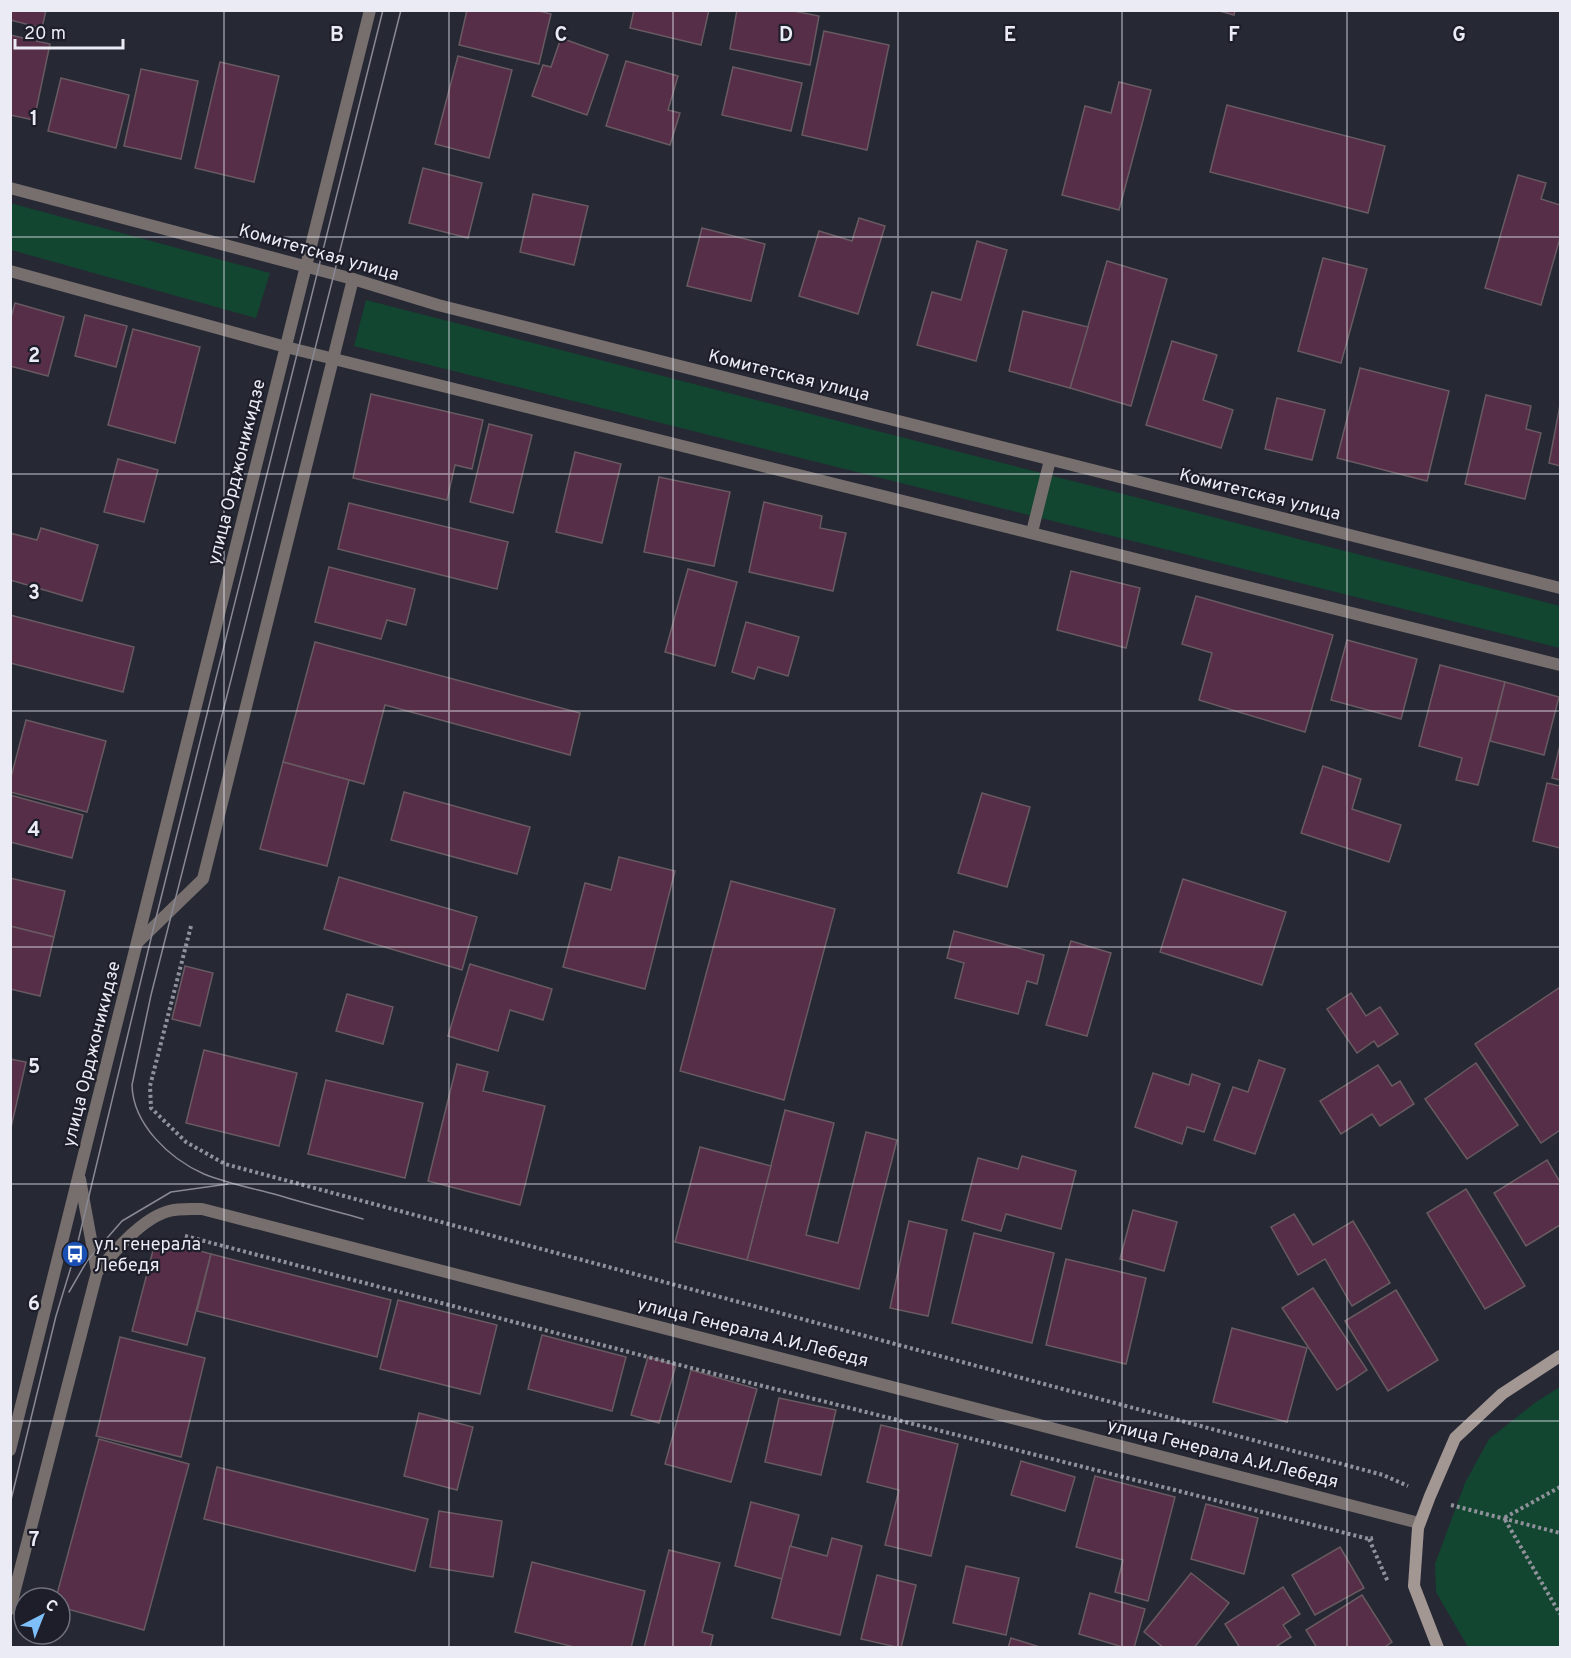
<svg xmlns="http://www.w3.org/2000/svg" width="1571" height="1658" viewBox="0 0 1571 1658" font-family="Overpass,sans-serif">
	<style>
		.green { fill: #134630 }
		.building { fill: #572e47; stroke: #685a61; stroke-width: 1.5 }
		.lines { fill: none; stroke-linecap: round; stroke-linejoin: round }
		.path { stroke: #8f919b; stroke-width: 4; stroke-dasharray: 3 3; stroke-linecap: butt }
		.minor { stroke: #776f6d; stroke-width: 12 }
		.tertiary { stroke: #776f6d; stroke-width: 12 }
		.secondary { stroke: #a39794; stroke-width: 12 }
		.tram { stroke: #888994; stroke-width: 1.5 }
		.grid { fill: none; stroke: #eaebf4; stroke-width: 1.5; stroke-opacity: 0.55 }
		.labels { text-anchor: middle; stroke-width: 4.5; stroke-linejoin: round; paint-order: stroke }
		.street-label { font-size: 18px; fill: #eaebf4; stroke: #1d1e2a }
		.poi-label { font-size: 18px; fill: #eaebf4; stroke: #1d1e2a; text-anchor: start }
		.grid-label { font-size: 20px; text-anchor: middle; font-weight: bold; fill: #eaebf4; stroke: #1d1e2a; stroke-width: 4.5; stroke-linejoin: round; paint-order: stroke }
	</style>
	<rect width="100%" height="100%" fill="#262834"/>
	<g class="green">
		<polygon points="10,203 270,273 256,318 11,250"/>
		<polygon points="366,300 1560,606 1560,648 354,346"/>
		<polygon points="1560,1387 1560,1647 1468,1647 1436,1592 1435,1564 1465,1483 1489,1439 1536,1402"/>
	</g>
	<g class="building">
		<polygon points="10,10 46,10 42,28 10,20"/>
		<polygon points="467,10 535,10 551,14 539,64 459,45"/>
		<polygon points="634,10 709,10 701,45 630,28"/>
		<polygon points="737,10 789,10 819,16 810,65 730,49"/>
		<polygon points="1216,10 1235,10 1234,15"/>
		<polygon points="824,31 889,45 867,150 802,135"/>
		<polygon points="10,35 50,44 34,120 10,115"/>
		<polygon points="561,38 608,55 587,115 532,96 543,65 551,67"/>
		<polygon points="458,56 512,70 489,158 435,144"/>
		<polygon points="626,61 678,76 668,110 680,113 670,145 606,126"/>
		<polygon points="220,62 279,76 254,182 195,168"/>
		<polygon points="733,67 802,83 791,131 722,115"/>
		<polygon points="141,69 198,81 181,159 124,146"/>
		<polygon points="61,78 129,95 116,148 48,131"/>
		<polygon points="1119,82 1151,90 1119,210 1062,195 1085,106 1111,113"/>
		<polygon points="1227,105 1385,146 1368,213 1210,172"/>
		<polygon points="423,168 482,183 468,238 409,223"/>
		<polygon points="1518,175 1546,183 1541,199 1560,205 1560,238 1541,305 1485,288"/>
		<polygon points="533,194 588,206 574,265 520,252"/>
		<polygon points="859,218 885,226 858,314 799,296 819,231 852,241"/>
		<polygon points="702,228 765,244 751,301 687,286"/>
		<polygon points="977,241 1007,250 976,361 917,345 932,292 961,300"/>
		<polygon points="1323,258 1367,269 1341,363 1298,351"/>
		<polygon points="1107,261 1167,279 1131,406 1070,388"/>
		<polygon points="15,303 64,317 48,376 10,366 10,321"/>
		<polygon points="1023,311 1088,327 1070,388 1009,371"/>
		<polygon points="85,315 127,326 116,367 75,356"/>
		<polygon points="133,329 200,347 175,443 108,425"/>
		<polygon points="1172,341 1217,355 1203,400 1233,410 1221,448 1146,425"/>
		<polygon points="1360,368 1449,391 1427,481 1337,458"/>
		<polygon points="371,394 483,420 472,469 455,465 447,500 353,478"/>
		<polygon points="1486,395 1531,406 1526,429 1541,433 1525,499 1465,484"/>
		<polygon points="1277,398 1325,410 1312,460 1265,449"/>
		<polygon points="1560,405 1560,466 1549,463"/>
		<polygon points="489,424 532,435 513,513 470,502"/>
		<polygon points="575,452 621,464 602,543 556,532"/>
		<polygon points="118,459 158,470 144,522 104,512"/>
		<polygon points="659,477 730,492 714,566 644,552"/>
		<polygon points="764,502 822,516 820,528 846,533 833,591 749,572"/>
		<polygon points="349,503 508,542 497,589 338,549"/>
		<polygon points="41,528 98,545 82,601 10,580 10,533 37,540"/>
		<polygon points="329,567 415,589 406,625 387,620 381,639 315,622"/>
		<polygon points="688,569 737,582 715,666 665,652"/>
		<polygon points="1071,571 1140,588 1126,648 1057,630"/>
		<polygon points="1196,596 1333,635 1305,732 1199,700 1212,653 1182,644"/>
		<polygon points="10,615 134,647 123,692 10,663"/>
		<polygon points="746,622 799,637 788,676 758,667 754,679 732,672"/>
		<polygon points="1347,640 1417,659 1401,719 1331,700"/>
		<polygon points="315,642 580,713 570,755 385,705 364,784 283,762"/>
		<polygon points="1440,665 1505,682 1478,785 1456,780 1462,758 1419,746"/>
		<polygon points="1505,682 1559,697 1544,755 1490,741"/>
		<polygon points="26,720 106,741 87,812 10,792 10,781"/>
		<polygon points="1560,745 1560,780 1552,778"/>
		<polygon points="283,762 349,780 327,866 260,849"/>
		<polygon points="1323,766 1361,779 1352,809 1401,825 1389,862 1301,833"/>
		<polygon points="1547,783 1560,786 1560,848 1533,841"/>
		<polygon points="404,792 530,827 517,874 391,840"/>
		<polygon points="982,793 1030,807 1007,887 958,873"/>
		<polygon points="10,795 83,815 72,858 10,842"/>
		<polygon points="619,857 675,871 645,989 563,967 585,883 611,890"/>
		<polygon points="339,877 477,917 462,970 324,929"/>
		<polygon points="10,878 65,891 54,937 10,926"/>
		<polygon points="1183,879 1286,912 1262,985 1160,952"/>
		<polygon points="731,881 835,909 784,1100 680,1071"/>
		<polygon points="10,926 54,937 40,996 10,989"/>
		<polygon points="954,931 1044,955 1037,984 1027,981 1018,1014 955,998 964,963 947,958"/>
		<polygon points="1071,941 1111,953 1087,1036 1046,1025"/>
		<polygon points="470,964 552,989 543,1020 510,1010 498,1051 448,1036"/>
		<polygon points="185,966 213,973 200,1026 172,1019"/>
		<polygon points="1559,988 1560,991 1560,1130 1541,1143 1475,1044"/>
		<polygon points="1351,993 1366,1016 1380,1007 1398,1034 1378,1047 1374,1041 1357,1053 1327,1009"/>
		<polygon points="347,994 393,1007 383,1044 336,1031"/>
		<polygon points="204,1050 297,1073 279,1146 186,1123"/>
		<polygon points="10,1059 26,1062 10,1132"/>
		<polygon points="1259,1060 1285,1069 1255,1154 1214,1140 1233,1087 1248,1092"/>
		<polygon points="1476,1063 1518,1125 1467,1159 1425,1099"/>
		<polygon points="457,1064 488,1072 483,1091 545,1106 520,1205 428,1181"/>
		<polygon points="1378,1065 1392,1086 1400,1081 1414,1104 1380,1126 1372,1114 1341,1134 1320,1101"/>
		<polygon points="1153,1073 1189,1085 1192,1074 1220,1084 1204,1132 1187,1127 1182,1144 1135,1127"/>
		<polygon points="326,1080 423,1103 405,1178 308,1154"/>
		<polygon points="785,1110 834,1123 806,1235 838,1243 866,1132 897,1140 859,1289 747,1260"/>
		<polygon points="700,1147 771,1166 747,1260 675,1242"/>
		<polygon points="1022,1156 1076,1171 1061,1229 1006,1214 1001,1231 962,1220 978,1158 1018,1169"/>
		<polygon points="1547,1160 1560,1182 1560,1225 1526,1246 1494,1193"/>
		<polygon points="1466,1189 1525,1286 1485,1309 1427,1213"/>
		<polygon points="1133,1210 1177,1222 1164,1271 1120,1259"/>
		<polygon points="1294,1214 1313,1245 1353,1221 1390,1283 1352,1306 1325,1259 1298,1275 1271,1227"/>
		<polygon points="909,1221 947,1230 928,1316 890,1308"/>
		<polygon points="974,1233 1054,1253 1032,1343 952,1323"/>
		<polygon points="156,1239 211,1254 187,1345 132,1331"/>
		<polygon points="211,1254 391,1300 377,1357 197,1311"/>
		<polygon points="1066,1259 1146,1278 1126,1364 1046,1345"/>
		<polygon points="1313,1288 1367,1370 1337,1390 1282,1308"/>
		<polygon points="1396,1290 1438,1360 1388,1391 1345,1321"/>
		<polygon points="398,1300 497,1325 480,1394 380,1369"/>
		<polygon points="1232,1328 1307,1348 1287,1422 1213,1402"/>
		<polygon points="542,1335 626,1357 612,1411 528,1389"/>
		<polygon points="120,1337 205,1358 181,1457 96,1436"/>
		<polygon points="648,1357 676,1365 659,1423 631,1415"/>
		<polygon points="691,1370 757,1389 731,1482 665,1464"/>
		<polygon points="779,1398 836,1410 821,1475 765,1462"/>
		<polygon points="419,1413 473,1427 457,1490 404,1476"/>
		<polygon points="881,1425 958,1444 931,1556 885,1545 899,1490 867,1482"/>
		<polygon points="99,1439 189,1464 144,1630 60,1607 60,1598 56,1598"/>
		<polygon points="1021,1461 1075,1477 1065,1511 1011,1495"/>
		<polygon points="217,1467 428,1519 415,1571 204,1519"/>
		<polygon points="1095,1476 1175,1497 1148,1601 1115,1592 1123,1560 1076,1547"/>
		<polygon points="751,1502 799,1515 782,1579 735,1566"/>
		<polygon points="1206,1504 1258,1518 1244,1574 1191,1559"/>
		<polygon points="439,1511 502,1521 493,1577 430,1567"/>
		<polygon points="832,1538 862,1546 840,1635 772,1618 790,1546 827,1556"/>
		<polygon points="1340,1547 1364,1588 1315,1615 1292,1575"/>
		<polygon points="669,1550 720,1563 702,1632 713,1635 710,1648 644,1648"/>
		<polygon points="532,1562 645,1591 631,1648 578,1648 515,1632"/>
		<polygon points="966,1566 1019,1578 1006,1635 953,1623"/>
		<polygon points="1191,1573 1229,1603 1194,1648 1164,1648 1144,1632"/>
		<polygon points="877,1575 916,1585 901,1648 861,1639"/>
		<polygon points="1283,1587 1300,1614 1283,1625 1291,1637 1274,1648 1240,1648 1225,1624"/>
		<polygon points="1090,1593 1145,1609 1134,1648 1126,1648 1079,1634"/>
		<polygon points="1362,1595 1392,1642 1383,1648 1317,1648 1306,1630"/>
		<polygon points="1011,1638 1043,1648 1008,1648"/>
	</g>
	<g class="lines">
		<g class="path">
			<polyline points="191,926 150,1086 151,1108 186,1142 225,1164 1383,1475 1408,1486"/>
			<polyline points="185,1236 648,1357 1369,1539 1373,1538"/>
			<polyline points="1560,1487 1504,1518 1560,1614"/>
			<polyline points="1451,1505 1560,1533"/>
			<polyline points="1369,1539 1388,1582"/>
		</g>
		<g class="minor">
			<polyline points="138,942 203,879 353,279"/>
			<path d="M 97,1272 C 114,1252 142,1218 169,1211 C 179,1208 192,1209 202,1209 L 1419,1523"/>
			<polyline points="10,1450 370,10"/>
			<polyline points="10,1609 97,1272 80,1179"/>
		</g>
		<g class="tertiary">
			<polyline points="10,188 353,279 438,305 1560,588"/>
			<polyline points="10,271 286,347 1560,665"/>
			<polyline points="1032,532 1050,460"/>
		</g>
		<polyline class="secondary" points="1438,1648 1414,1586 1418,1528 1430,1496 1455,1438 1502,1394 1560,1356"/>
		<g class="tram">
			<path d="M 363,1219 C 334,1211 304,1203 274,1194 C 251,1188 226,1183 204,1174 C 170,1159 133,1125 132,1085 L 151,995 L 401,10"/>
			<polyline points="69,1292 87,1261 122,1221 171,1192 228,1184"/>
			<polyline points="10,1504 56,1316 75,1254 154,926 383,10"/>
		</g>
	</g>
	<path class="grid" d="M 224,10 L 224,1648M 449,10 L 449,1648M 673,10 L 673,1648M 898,10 L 898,1648M 1122,10 L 1122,1648M 1347,10 L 1347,1648M 10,237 L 1560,237M 10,474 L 1560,474M 10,711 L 1560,711M 10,947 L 1560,947M 10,1184 L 1560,1184M 10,1421 L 1560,1421"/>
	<defs>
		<symbol id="bus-disc" viewBox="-11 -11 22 22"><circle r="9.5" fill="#1a4fb4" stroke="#1d1e2a"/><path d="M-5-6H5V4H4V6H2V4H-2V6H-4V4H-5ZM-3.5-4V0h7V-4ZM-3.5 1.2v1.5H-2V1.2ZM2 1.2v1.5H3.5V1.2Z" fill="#fff"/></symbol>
	</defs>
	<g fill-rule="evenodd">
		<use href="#bus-disc" x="60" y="1239" width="30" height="30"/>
	</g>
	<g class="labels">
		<g class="street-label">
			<text transform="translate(319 252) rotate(16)" y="6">Комитетская улица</text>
			<text transform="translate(789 375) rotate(14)" y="6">Комитетская улица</text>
			<text transform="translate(236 472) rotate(-76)" y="6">улица Орджоникидзе</text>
			<text transform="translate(1260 494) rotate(14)" y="6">Комитетская улица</text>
			<text transform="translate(91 1054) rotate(-76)" y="6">улица Орджоникидзе</text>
			<text transform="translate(753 1332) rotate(14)" y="6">улица Генерала А.И.Лебедя</text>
			<text transform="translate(1223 1453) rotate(14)" y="6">улица Генерала А.И.Лебедя</text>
		</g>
		<g class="poi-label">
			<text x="94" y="1250">ул. генерала<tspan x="94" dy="21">Лебедя</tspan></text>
		</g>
	</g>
	<g class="grid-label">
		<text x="337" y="41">B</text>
		<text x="561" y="41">C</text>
		<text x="786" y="41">D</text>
		<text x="1010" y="41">E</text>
		<text x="1234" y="41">F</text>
		<text x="1459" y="41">G</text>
		<text x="34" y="125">1</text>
		<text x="34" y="362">2</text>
		<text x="34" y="599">3</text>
		<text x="34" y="836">4</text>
		<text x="34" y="1073">5</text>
		<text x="34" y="1310">6</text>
		<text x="34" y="1546">7</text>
	</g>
	<rect width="1571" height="1658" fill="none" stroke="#eaebf4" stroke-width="24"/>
	<g transform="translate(42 1616) rotate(42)"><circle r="28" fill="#1d1e2a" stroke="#6f707b" stroke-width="1.5"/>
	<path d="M0-4.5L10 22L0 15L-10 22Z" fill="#7ebef9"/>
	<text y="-9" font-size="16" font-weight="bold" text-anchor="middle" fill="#eaebf4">С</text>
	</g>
	<path d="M15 39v9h108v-9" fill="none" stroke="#eaebf4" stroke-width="3"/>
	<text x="24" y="39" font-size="18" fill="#eaebf4" stroke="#1d1e2a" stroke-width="4.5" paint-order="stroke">20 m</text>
</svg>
